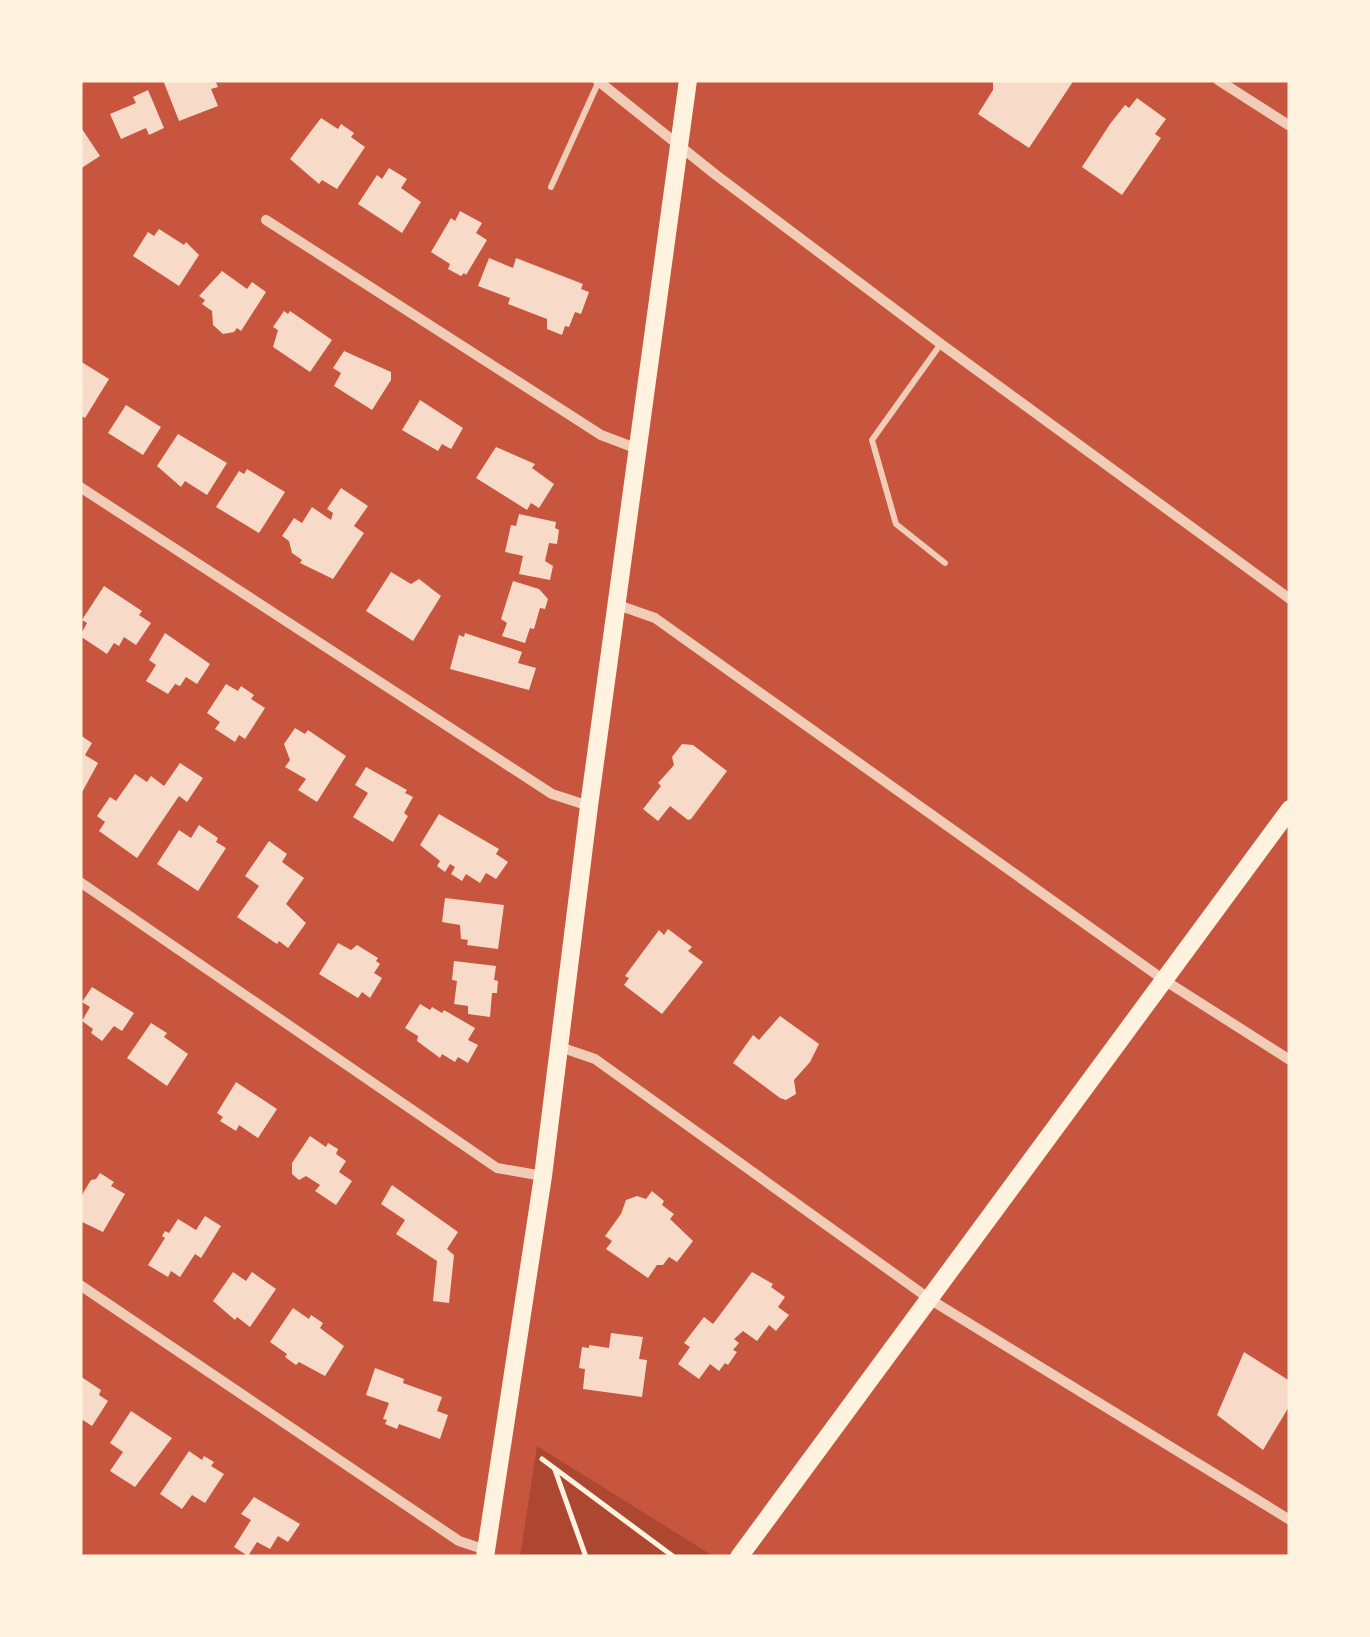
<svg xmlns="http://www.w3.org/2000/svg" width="1370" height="1637" viewBox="0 0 1370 1637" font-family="'Noto Sans',sans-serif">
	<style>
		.green { fill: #ae4732 }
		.building { fill: #f7dbc8 }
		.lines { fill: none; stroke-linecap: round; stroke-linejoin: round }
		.path { stroke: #fff3e0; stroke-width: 5 }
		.service { stroke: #f1ccb7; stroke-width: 6 }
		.minor { stroke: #f1ccb7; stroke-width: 10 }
		.secondary { stroke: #fff3e0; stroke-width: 18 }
	</style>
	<rect width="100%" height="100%" fill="#c8553d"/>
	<polygon class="green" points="537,1446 710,1554 708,1557 520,1557"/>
	<g class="building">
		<polygon points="163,80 215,80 218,87 211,89 218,106 179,121"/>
		<polygon points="993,80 1074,80 1029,148 978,114 993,90"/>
		<polygon points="148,90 164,128 149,135 146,128 121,139 110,114 136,103 133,97"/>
		<polygon points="1137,98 1166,119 1155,134 1161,138 1122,195 1082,167 1110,124 1125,105 1129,108"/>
		<polygon points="321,118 338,129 341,124 354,133 351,137 365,147 337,189 322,180 319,184 290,159"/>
		<polygon points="80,126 100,156 80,169"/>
		<polygon points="389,168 407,179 401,188 421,202 402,233 358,204 377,175 382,179"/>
		<polygon points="460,211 482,223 476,233 487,240 466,275 464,273 461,276 448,269 450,264 431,252 451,218 455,221"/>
		<polygon points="159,229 184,245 186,242 199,255 179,286 133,256 148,232 154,236"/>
		<polygon points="489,258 513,268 516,258 583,284 581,289 589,292 581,314 575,312 569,327 565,326 562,335 547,329 547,319 508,304 510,298 478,286"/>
		<polygon points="222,271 247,289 252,282 266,292 241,331 237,328 234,332 223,334 213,325 212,311 202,304 205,300 199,296"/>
		<polygon points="284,311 288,314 290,311 332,340 310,372 273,347 278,330 273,327"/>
		<polygon points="344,351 391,372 391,380 372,410 334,386 341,373 333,368"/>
		<polygon points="80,361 109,379 85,418 80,415"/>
		<polygon points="420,400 463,428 451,449 442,444 438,451 402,430"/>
		<polygon points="126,405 161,427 143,455 108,433"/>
		<polygon points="178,434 227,463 207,495 185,481 181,487 157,466"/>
		<polygon points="496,447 535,464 532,468 554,484 539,508 531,503 527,510 476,478"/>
		<polygon points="247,469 285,492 259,533 216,507 239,471 244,474"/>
		<polygon points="341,488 368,506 354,526 364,533 333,579 300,563 302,560 292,553 289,541 282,536 294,518 302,523 312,507 331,520 333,513 327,509"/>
		<polygon points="519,514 556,522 555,528 559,530 557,544 549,543 545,561 553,566 550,580 519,574 523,556 505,552 511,525 516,526"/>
		<polygon points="391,572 411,584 419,579 441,596 413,641 366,611"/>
		<polygon points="513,581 539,589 548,599 545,609 540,608 534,629 530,628 525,643 502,636 507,623 501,619"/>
		<polygon points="104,586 142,611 139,615 151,623 136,645 124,637 119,646 114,643 107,654 80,636 87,623 82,620"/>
		<polygon points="165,633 210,664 197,684 186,677 180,686 175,684 168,694 146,681 156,665 149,660"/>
		<polygon points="465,633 522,652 518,663 536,668 529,690 450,669 459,635 464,637"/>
		<polygon points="226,684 238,691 241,686 254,695 251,699 265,708 245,739 239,735 235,742 215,729 220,722 207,713"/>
		<polygon points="295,728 305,734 308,730 346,756 317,802 298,790 306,779 285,767 290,760 284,744"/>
		<polygon points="80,735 92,743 85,755 98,763 80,796"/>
		<polygon points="682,744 693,745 727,771 691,819 688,820 670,806 658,821 643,809 661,786 658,783 674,765 672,757"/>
		<polygon points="180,763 203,778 187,802 179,796 137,858 99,831 105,822 97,816 110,797 116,801 135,774 147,782 151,776 164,786"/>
		<polygon points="366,767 407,790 405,793 413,797 404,813 408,816 393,842 353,817 368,793 355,785"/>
		<polygon points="439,814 499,849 496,854 508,862 496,879 486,873 480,883 466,874 462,881 451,874 455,867 450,864 445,872 437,866 440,861 420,845"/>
		<polygon points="199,825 218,838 216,842 226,848 198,891 157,864 179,830 191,838"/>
		<polygon points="269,841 287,854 282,862 304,878 286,904 306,923 288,948 279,941 277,944 237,917 259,886 245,876"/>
		<polygon points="445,898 504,905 498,949 467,945 468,940 461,939 460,925 442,922"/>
		<polygon points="668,929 692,947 688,951 703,962 662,1014 624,985 629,978 625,976 659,930 664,935"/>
		<polygon points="338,943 351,950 357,945 378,958 376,961 380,964 374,973 382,978 370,998 362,992 358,998 319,974"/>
		<polygon points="454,961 496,966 494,980 498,981 497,993 492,993 490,1017 468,1014 468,1006 454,1004 457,981 452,980"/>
		<polygon points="92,987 134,1013 122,1031 114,1026 102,1041 91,1033 93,1029 82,1021 90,1007 82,1002"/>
		<polygon points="420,1004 430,1010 432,1007 442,1013 444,1010 475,1028 468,1040 478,1045 468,1063 458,1057 455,1062 442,1054 440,1058 417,1041 418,1036 405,1028"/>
		<polygon points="780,1016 819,1044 810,1062 794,1080 796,1094 786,1100 780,1098 733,1063 753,1035 759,1040"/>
		<polygon points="151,1023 167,1033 164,1037 188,1054 167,1086 127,1058"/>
		<polygon points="236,1082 277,1109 258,1138 239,1125 236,1131 220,1121 223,1117 217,1113"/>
		<polygon points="310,1136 326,1147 328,1143 338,1149 336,1154 346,1161 339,1172 352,1181 336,1205 315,1191 320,1185 306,1176 299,1180 292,1174 292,1163"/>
		<polygon points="100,1173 114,1182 111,1186 125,1194 103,1232 80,1221 80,1198 91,1180 96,1179"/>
		<polygon points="392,1185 458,1232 447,1249 454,1255 449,1303 433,1301 437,1261 396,1234 405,1220 381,1204"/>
		<polygon points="652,1191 664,1201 662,1205 674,1214 670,1219 693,1241 677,1262 669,1257 663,1265 657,1265 648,1278 606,1249 612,1241 605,1236 621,1214 626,1200 637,1196 646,1199"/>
		<polygon points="205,1216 221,1226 201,1258 195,1254 180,1277 171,1271 168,1277 148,1265 165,1238 162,1236 165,1231 169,1233 178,1219 196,1230"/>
		<polygon points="233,1272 246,1281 252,1272 276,1289 250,1327 237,1317 235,1320 213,1301"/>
		<polygon points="752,1272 773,1284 771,1287 785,1297 778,1307 789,1315 776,1331 769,1325 757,1341 743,1331 734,1339 739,1343 733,1350 737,1352 728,1365 725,1363 719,1371 710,1364 699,1379 678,1364 690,1347 684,1343 704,1317 713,1324"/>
		<polygon points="293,1308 309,1319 311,1315 323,1323 320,1328 344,1346 325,1376 299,1362 296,1365 285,1357 287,1354 270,1342"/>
		<polygon points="611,1333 643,1337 639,1359 647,1360 642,1397 583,1389 585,1369 579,1368 582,1347 589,1348 589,1345 609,1348"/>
		<polygon points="1244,1352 1290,1381 1290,1405 1263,1450 1217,1415"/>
		<polygon points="375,1368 404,1379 403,1383 442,1397 437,1411 448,1415 440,1439 399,1424 397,1429 385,1424 387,1420 383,1419 389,1403 366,1395"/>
		<polygon points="80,1376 101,1390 99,1395 108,1401 92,1426 83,1420 80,1424"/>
		<polygon points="131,1411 172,1438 135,1487 110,1471 123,1452 110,1443"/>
		<polygon points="189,1451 202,1460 204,1456 214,1462 211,1466 224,1474 205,1503 192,1495 182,1509 160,1494"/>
		<polygon points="254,1497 300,1524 288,1542 278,1536 270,1549 257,1542 248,1556 234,1547 251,1520 241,1514"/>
	</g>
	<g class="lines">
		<g class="path">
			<polyline points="542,1459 674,1557"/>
			<polyline points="555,1470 586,1557"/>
		</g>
		<g class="service">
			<polyline points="551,187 598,83"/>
			<polyline points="940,345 872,440 896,524 945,563"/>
		</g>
		<g class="minor">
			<polyline points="597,80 716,175 941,344 1290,599"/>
			<polyline points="1218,80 1290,126"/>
			<polyline points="266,220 601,435 638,449"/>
			<polyline points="80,487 552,794 589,806"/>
			<polyline points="618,605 655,618 1164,980 1290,1060"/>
			<polyline points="80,882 497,1168 543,1176"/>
			<polyline points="560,1047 595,1059 931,1300 1290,1520"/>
			<polyline points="80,1285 459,1541 486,1550"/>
		</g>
		<g class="secondary">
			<polyline points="485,1557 543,1176 589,806 688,80"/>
			<polyline points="739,1557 1290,809"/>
		</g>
	</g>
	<rect width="1370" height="1637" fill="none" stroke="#fff3e0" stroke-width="165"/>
</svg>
